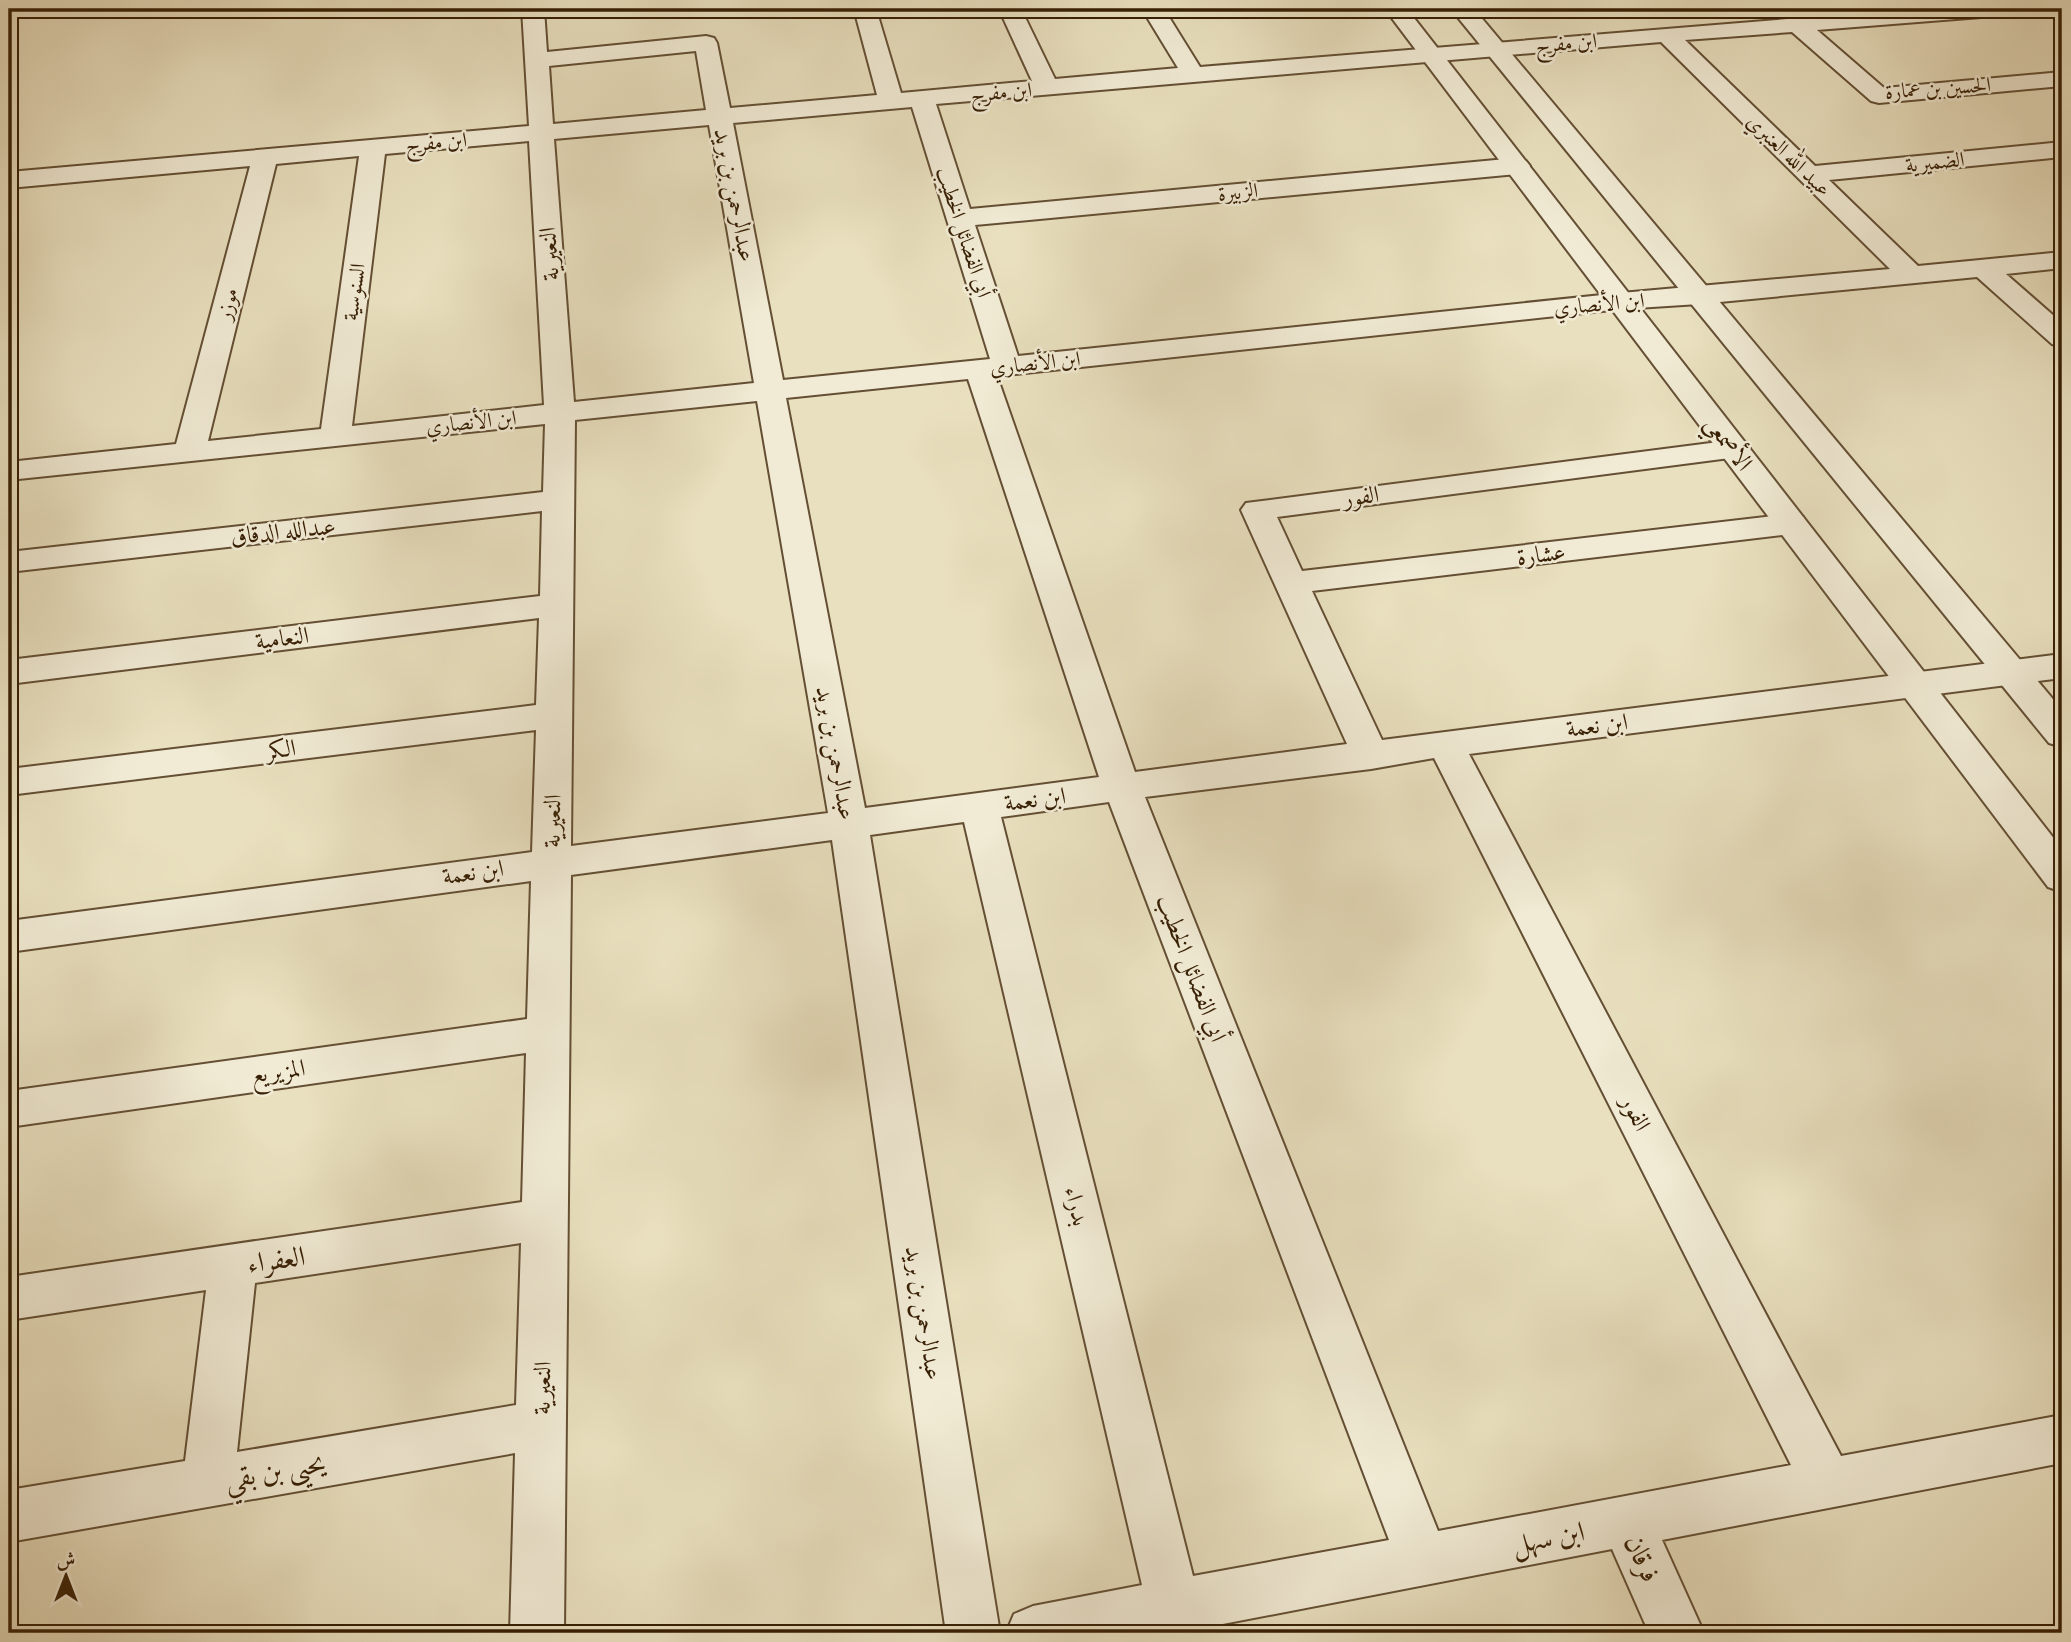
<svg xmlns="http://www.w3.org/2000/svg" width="2071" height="1642" viewBox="0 0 2071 1642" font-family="'Sorts Mill Goudy',Amiri,serif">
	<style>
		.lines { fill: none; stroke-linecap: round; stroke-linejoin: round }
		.minor-casing { stroke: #644f34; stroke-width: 4 }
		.tertiary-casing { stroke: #644f34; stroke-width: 4 }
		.minor { fill: #f1ebd5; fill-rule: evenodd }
		.tertiary { fill: #f1ebd5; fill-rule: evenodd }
		.labels { text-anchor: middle; stroke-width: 5; stroke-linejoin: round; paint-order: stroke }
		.far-street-label { font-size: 21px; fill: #371f05; stroke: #f1ebd5 }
		.street-label { font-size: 24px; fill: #371f05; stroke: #f1ebd5 }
		.near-street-label { font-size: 28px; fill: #371f05; stroke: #f1ebd5 }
	</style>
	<rect width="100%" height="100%" fill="#e9e0bf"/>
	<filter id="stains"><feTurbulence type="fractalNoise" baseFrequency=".00286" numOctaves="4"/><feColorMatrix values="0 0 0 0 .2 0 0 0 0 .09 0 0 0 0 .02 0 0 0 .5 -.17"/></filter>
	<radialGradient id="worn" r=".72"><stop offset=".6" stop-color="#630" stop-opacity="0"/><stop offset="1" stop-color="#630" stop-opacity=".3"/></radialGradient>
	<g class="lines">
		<defs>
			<path id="minor" d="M 522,9 L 544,9 L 547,52 L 706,36 L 714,38 L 717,43 L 730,108 L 877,95 L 854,9 L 876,9 L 901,93 L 1032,81 L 999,9 L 1021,9 L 1055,79 L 1178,68 L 1142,9 L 1164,9 L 1200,67 L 1911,9 L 2005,9 L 2002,14 L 1994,16 L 1817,30 L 1884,88 L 2062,72 L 2062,86 L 1879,103 L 1871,101 L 1792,32 L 1685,40 L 1815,166 L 2062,142 L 2062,157 L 1829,180 L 1918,266 L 2062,252 L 2062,268 L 2006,274 L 2062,323 L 2062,347 L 2052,344 L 1977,277 L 1699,304 L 1621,309 L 997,376 L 1135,772 L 1347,744 L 1241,510 L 1246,503 L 1734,440 L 1745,442 L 1750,449 L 1745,456 L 1277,517 L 1302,571 L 1791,514 L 1803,517 L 1807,524 L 1803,531 L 1791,534 L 1312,591 L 1382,740 L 2062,654 L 2062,678 L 1469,754 L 1841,1456 L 2062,1415 L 2062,1463 L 1662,1540 L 1704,1633 L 1649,1633 L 1612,1549 L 1176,1633 L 1006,1633 L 1014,1614 L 1033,1606 L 1142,1585 L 964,822 L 870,835 L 1000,1633 L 946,1633 L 832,840 L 571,875 L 564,1633 L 510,1633 L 515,1453 L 9,1542 L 9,1490 L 185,1461 L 206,1290 L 9,1320 L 9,1277 L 522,1202 L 526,1053 L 9,1127 L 9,1091 L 527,1019 L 531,881 L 9,952 L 9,921 L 532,852 L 536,730 L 9,795 L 9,769 L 536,705 L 539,618 L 9,684 L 9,660 L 540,596 L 542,511 L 9,572 L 9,552 L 543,492 L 545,424 L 9,480 L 9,462 L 176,444 L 250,166 L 9,188 L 9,172 L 529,126 ZM 1661,42 L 1890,269 L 1621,293 L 1018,356 L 975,225 L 1517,174 L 1526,171 L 1530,166 L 1526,161 L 1517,158 L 970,209 L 936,104 ZM 696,51 L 706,110 L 553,124 L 549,66 ZM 912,107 L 990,359 L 783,380 L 733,123 ZM 709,125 L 754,383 L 574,402 L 554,139 ZM 529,141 L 544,405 L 352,426 L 385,154 ZM 359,156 L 321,429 L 208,441 L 276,164 ZM 968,379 L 1099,777 L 865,808 L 786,398 ZM 757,401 L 828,813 L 571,846 L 575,420 ZM 1434,758 L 1791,1465 L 1438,1531 L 1145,797 L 1371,769 ZM 1109,802 L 1389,1540 L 1193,1576 L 1001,817 ZM 521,1243 L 516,1405 L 237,1452 L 255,1283 Z"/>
			<g id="tertiary">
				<polygon points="1385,9 1407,9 2062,849 2062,892 2048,887"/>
				<polygon points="1451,9 1474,9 2062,710 2062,747 2049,743"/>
			</g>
		</defs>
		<use href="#minor" class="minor-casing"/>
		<use href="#tertiary" class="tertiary-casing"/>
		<use href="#minor" class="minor"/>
		<use href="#tertiary" class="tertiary"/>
	</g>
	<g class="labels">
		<g class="far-street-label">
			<text transform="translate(1566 43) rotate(-5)" y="7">ابن مفرج</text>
			<text transform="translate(1938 88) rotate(-4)" y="7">الحسين بن عمارة</text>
			<text transform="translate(1001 92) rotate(-5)" y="7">ابن مفرج</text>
			<text transform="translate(436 142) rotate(-5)" y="7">ابن مفرج</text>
			<text transform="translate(1789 155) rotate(44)" y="7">عبيد الله العنبري</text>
			<text transform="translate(1935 162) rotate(-6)" y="7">الضميرية</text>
			<text transform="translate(1238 192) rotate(-5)" y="7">الزبيرة</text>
			<text transform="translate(964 232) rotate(72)" y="7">أبي الفضائل الخطيب</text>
			<text transform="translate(354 292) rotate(-82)" y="7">السنوسية</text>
			<text transform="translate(227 304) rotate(-76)" y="7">موزر</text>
			<text transform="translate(1599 304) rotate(-5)" y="7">ابن الأنصاري</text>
			<text transform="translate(1035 363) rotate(-6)" y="7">ابن الأنصاري</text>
			<text transform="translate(471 422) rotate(-6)" y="7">ابن الأنصاري</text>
		</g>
		<g class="street-label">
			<text transform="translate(735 195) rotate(79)" y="8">عبدالرحمن بن بريد</text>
			<text transform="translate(549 254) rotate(-94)" y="8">النعيرية</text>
			<text transform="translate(1729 443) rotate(53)" y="8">الأصمعي</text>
			<text transform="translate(1361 496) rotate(-7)" y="8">الفور</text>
			<text transform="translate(283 531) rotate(-6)" y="8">عبدالله الدقاق</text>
			<text transform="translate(1541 554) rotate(-7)" y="8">عشارة</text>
			<text transform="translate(282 638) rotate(-7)" y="8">النعامية</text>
			<text transform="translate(1597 725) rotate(-7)" y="8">ابن نعمة</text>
			<text transform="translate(281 749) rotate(-7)" y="8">الكر</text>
			<text transform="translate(836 753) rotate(80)" y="8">عبدالرحمن بن بريد</text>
			<text transform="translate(1035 799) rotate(-7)" y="8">ابن نعمة</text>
			<text transform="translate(552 821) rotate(-89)" y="8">النعيرية</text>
			<text transform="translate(473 872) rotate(-8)" y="8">ابن نعمة</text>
			<text transform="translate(1192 968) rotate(69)" y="8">أبي الفضائل الخطيب</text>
			<text transform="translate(278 1071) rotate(-8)" y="8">المزيريع</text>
			<text transform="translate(1636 1113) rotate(63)" y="8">الفور</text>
			<text transform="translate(1077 1206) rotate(76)" y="8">بدراء</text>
			<text transform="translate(924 1313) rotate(81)" y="8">عبدالرحمن بن بريد</text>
			<text transform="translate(542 1388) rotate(-89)" y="8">النعيرية</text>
		</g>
		<g class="near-street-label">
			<text transform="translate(276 1259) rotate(-8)" y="10">العفراء</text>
			<text transform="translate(275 1470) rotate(-10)" y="10">يحيى بن بقي</text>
			<text transform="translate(1548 1537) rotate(-11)" y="10">ابن سهل</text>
			<text transform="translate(1643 1558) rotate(65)" y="10">فرقان</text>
		</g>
	</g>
	<rect width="2071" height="1642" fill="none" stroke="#e9e0bf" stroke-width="35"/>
	<rect x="10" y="10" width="2050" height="1621" fill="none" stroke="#371f05" stroke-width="3.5"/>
	<rect x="18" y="18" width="2036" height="1607" fill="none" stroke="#371f05" stroke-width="2"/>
	<g transform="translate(66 1576)" stroke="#f1ebd5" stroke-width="5" paint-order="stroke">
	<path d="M0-5L12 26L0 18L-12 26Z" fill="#371f05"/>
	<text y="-10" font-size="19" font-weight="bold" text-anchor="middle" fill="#371f05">ش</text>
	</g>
	<rect width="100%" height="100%" filter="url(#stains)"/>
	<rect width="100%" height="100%" fill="url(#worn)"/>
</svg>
